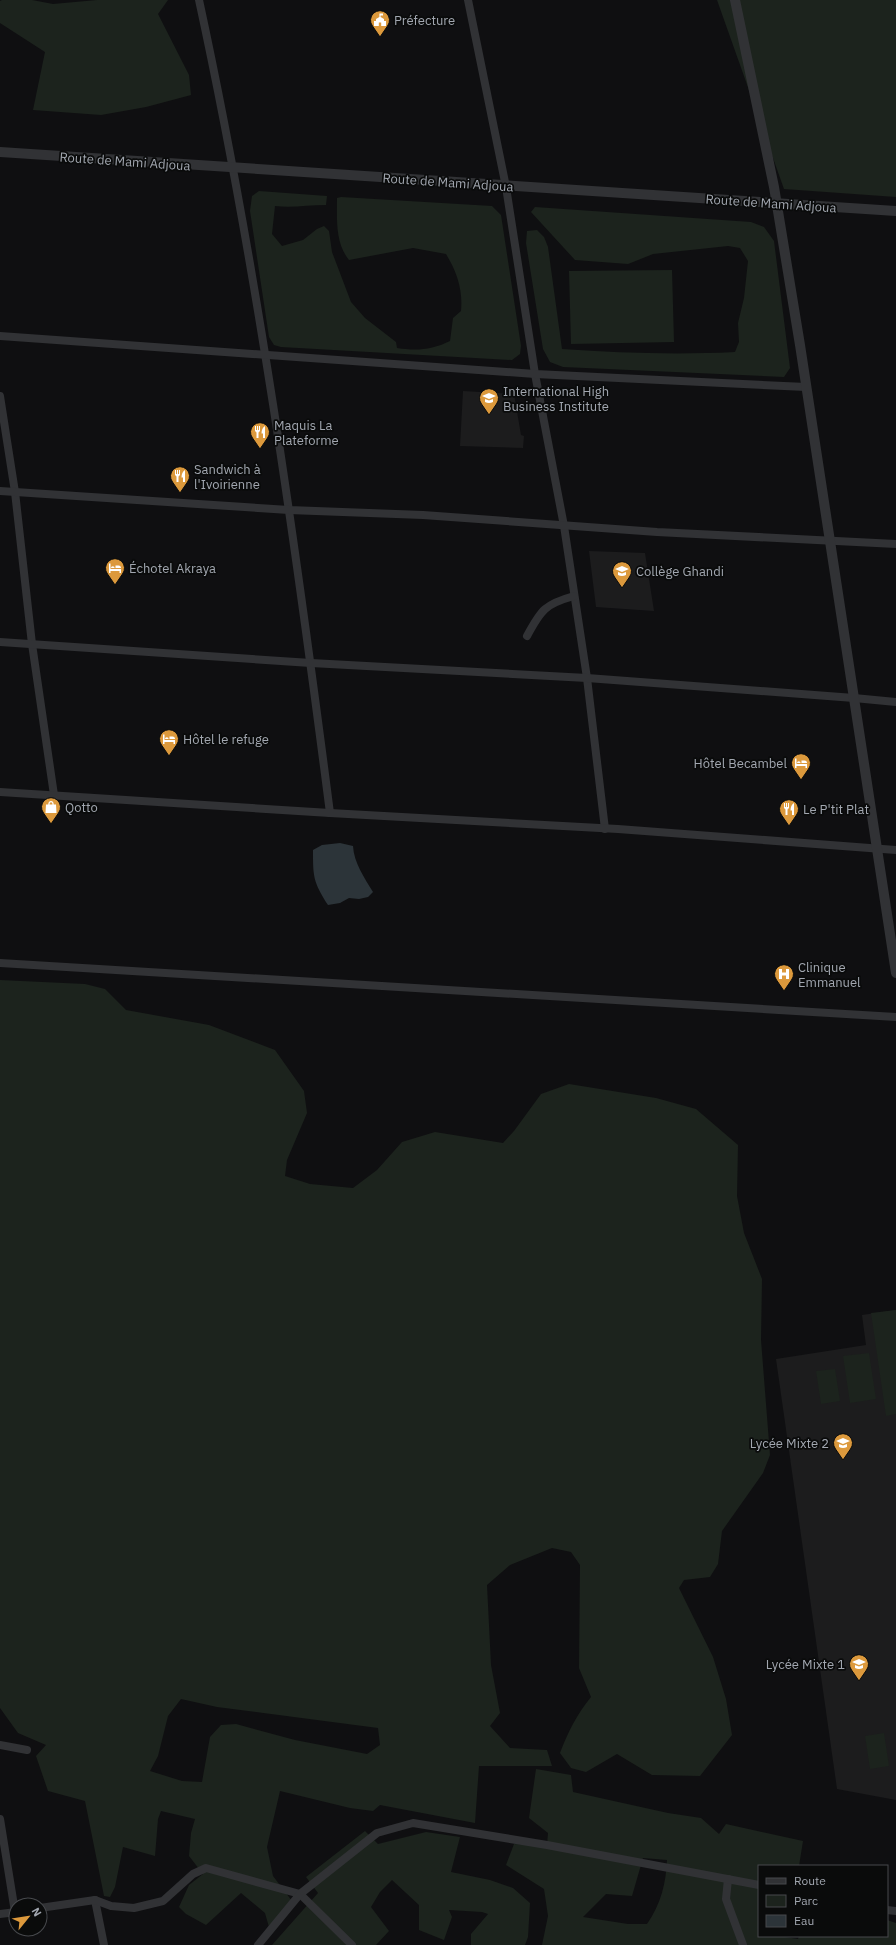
<svg xmlns="http://www.w3.org/2000/svg" width="896" height="1945" viewBox="0 0 896 1945" font-family="'IBM Plex Sans',sans-serif">
	<style>
		.built { fill: #1c1c1d }
		.green { fill: #1c231d; fill-rule: evenodd }
		.water { fill: #2c3439 }
		.lines { fill: none; stroke-linecap: round; stroke-linejoin: round }
		.minor { stroke: #313235; stroke-width: 8 }
		.tertiary { stroke: #313235; stroke-width: 10 }
		.labels { text-anchor: middle; stroke-width: 3.5; stroke-linejoin: round; paint-order: stroke }
		.poi-label { font-size: 13px; fill: #a2a7b0; stroke: #0a0b0b; text-anchor: start }
		.street-label { font-size: 13px; fill: #a2a7b0; stroke: #0a0b0b }
	</style>
	<rect width="100%" height="100%" fill="#0f0f11"/>
	<g class="built">
		<polygon points="463,391 514,394 521,435 524,436 523,448 460,446"/>
		<polygon points="589,551 645,553 654,611 596,607"/>
		<polygon points="896,1310 896,1800 837,1789 776,1359 866,1345 862,1315"/>
	</g>
	<g class="green">
		<polygon points="2,0 32,0 53,4 97,0 168,0 158,14 189,75 191,95 146,107 101,115 33,110 45,52 0,23 0,1"/>
		<polygon points="717,0 896,0 896,197 784,189"/>
		<path d="M 259,191 L 327,196 L 326,205 C 308,205 292,208 275,206 L 272,234 L 282,246 L 303,240 L 317,229 L 324,226 L 329,231 L 332,252 L 351,302 L 365,318 L 396,342 L 397,348 C 416,351 432,350 450,341 L 453,318 L 461,311 C 463,290 457,272 446,254 L 413,248 L 349,260 C 335,243 337,219 337,198 L 341,197 L 492,206 L 501,215 L 521,346 L 520,354 L 512,360 L 281,347 L 274,345 L 269,337 L 250,211 L 252,196 Z"/>
		<path d="M 535,207 L 751,222 L 764,227 L 774,241 L 790,368 L 784,377 L 563,367 L 550,362 L 543,349 L 526,243 L 527,231 L 537,230 L 544,237 L 548,247 L 562,349 C 619,353 677,355 735,352 L 739,342 L 738,323 L 744,298 L 748,261 L 740,248 L 728,246 L 653,254 L 628,264 L 575,260 L 531,212 Z"/>
		<polygon points="672,270 674,342 571,344 569,271"/>
		<path d="M 0,980 L 85,984 L 105,989 L 126,1010 L 209,1025 L 275,1050 L 304,1091 L 307,1113 L 287,1160 L 285,1176 L 310,1184 L 353,1188 L 377,1170 L 402,1142 L 435,1132 L 503,1143 L 514,1131 L 541,1094 L 569,1084 L 656,1098 L 696,1109 L 738,1145 L 737,1196 L 744,1233 L 762,1279 L 761,1340 L 770,1455 L 763,1473 L 722,1531 L 718,1564 L 710,1577 L 684,1580 L 679,1588 L 713,1657 L 726,1699 L 732,1735 L 700,1776 L 652,1775 L 617,1754 L 586,1772 L 571,1768 L 560,1753 C 568,1732 577,1714 591,1697 L 579,1668 L 580,1565 L 571,1552 L 552,1548 L 510,1565 L 487,1585 L 491,1665 L 500,1713 L 490,1726 L 510,1748 L 547,1750 L 552,1766 L 479,1766 L 475,1823 L 380,1805 L 373,1811 L 350,1808 L 280,1791 L 267,1847 L 273,1876 L 292,1901 L 269,1927 L 265,1913 L 241,1893 L 206,1925 L 186,1914 L 179,1907 L 189,1885 L 203,1874 L 189,1856 L 191,1833 L 195,1819 L 161,1811 L 158,1819 L 155,1856 L 123,1847 L 115,1887 L 110,1897 L 104,1896 L 85,1801 L 48,1791 L 36,1756 L 46,1745 L 18,1733 L 0,1708 ZM 181,1699 L 217,1707 L 378,1728 L 380,1745 L 367,1754 L 295,1740 L 236,1724 L 221,1725 L 210,1737 L 202,1782 L 182,1781 L 150,1771 L 158,1756 L 168,1716 Z"/>
		<polygon points="896,1310 896,1414 886,1416 871,1313"/>
		<polygon points="869,1353 876,1399 850,1403 843,1356"/>
		<polygon points="835,1369 840,1401 821,1404 816,1371"/>
		<polygon points="884,1733 889,1766 870,1769 865,1736"/>
		<path d="M 536,1769 L 571,1775 L 573,1792 L 668,1813 L 701,1818 L 719,1834 L 726,1824 L 803,1841 L 799,1866 L 759,1866 L 759,1936 L 779,1936 L 798,1939 L 799,1936 L 887,1936 L 887,1920 L 896,1923 L 896,1945 L 542,1945 L 548,1916 L 544,1889 L 506,1865 L 514,1844 L 547,1845 L 548,1833 L 529,1818 ZM 643,1858 L 667,1860 C 666,1883 661,1904 647,1924 L 628,1924 L 583,1917 L 606,1894 L 632,1896 Z"/>
		<polygon points="365,1831 378,1844 426,1832 460,1837 451,1872 490,1880 513,1888 530,1903 528,1937 525,1945 471,1945 471,1934 488,1914 482,1912 449,1910 452,1917 444,1940 419,1930 419,1905 392,1880 380,1892 371,1907 389,1931 376,1945 272,1945 318,1893 306,1877"/>
	</g>
	<path class="water" d="M 340,843 L 353,846 C 354,863 364,877 373,892 L 368,897 L 359,899 L 349,898 L 340,903 L 328,905 C 313,882 313,876 313,850 L 322,845 Z"/>
	<g class="lines">
		<g class="minor">
			<path d="M 199,0 C 257,268 295,541 330,813"/>
			<polyline points="468,0 506,187 535,374 564,526 587,678 605,829"/>
			<polyline points="0,336 535,374 806,387"/>
			<polyline points="0,396 15,492 32,644 54,795"/>
			<polyline points="0,491 289,510 423,515 657,532 896,544"/>
			<path d="M 527,636 C 541,610 545,604 574,596"/>
			<polyline points="0,642 311,663 587,678 854,698 896,702"/>
			<polyline points="0,792 330,813 618,829 896,850"/>
			<polyline points="0,963 896,1017"/>
			<polyline points="0,1745 27,1750"/>
			<polyline points="0,1819 15,1912"/>
			<polyline points="728,1879 726,1899 743,1945"/>
			<polyline points="95,1900 104,1945"/>
			<polyline points="40,1908 95,1900 111,1906 134,1908 163,1901 193,1874 206,1868 300,1894 352,1945"/>
			<polyline points="887,1910 896,1911"/>
			<polyline points="0,1914 16,1912"/>
			<polyline points="258,1945 300,1894 377,1833 413,1823 547,1845 759,1885"/>
		</g>
		<g class="tertiary">
			<polyline points="735,0 774,187 800,345 896,973"/>
			<polyline points="0,152 896,211"/>
		</g>
	</g>
	<defs>
		<symbol id="civic-pin" viewBox="-11 -11 22 30"><path d="M0 17L-7.5 6A9.5 9.5 0 1 1 7.5 6Z" fill="#dc993c" stroke="#0a0b0b"/><path d="M-.6-6.5H3V-4.5H.6V-3L4-1V1h2V6H-6V1h2V-1L-.6-3ZM-1.2 2.5V6h2.4V2.5Z" fill="#fff"/></symbol>
		<symbol id="university-pin" viewBox="-11 -11 22 30"><path d="M0 17L-7.5 6A9.5 9.5 0 1 1 7.5 6Z" fill="#dc993c" stroke="#0a0b0b"/><path d="M0-5L7-2L0 1L-7-2ZM-4 1L0 2.5L4 1V4Q0 6-4 4Z" fill="#fff"/></symbol>
		<symbol id="restaurant-pin" viewBox="-11 -11 22 30"><path d="M0 17L-7.5 6A9.5 9.5 0 1 1 7.5 6Z" fill="#dc993c" stroke="#0a0b0b"/><path d="M-5-6h1v4h1v-4h1v4h1v-4h1v5L-1.5 .5V6h-2V.5L-5-1ZM5-6V6H3V1.5H1.5Q1.5-4 5-6Z" fill="#fff"/></symbol>
		<symbol id="hotel-pin" viewBox="-11 -11 22 30"><path d="M0 17L-7.5 6A9.5 9.5 0 1 1 7.5 6Z" fill="#dc993c" stroke="#0a0b0b"/><path d="M-6-4.5h1.5V1H6V5H4.5V3h-9V5H-6ZM-4 0a1.8 1.8 0 1 1 3.6 0ZM.5 0V-2.5h3Q6-2.5 6 0Z" fill="#fff"/></symbol>
		<symbol id="school-pin" viewBox="-11 -11 22 30"><path d="M0 17L-7.5 6A9.5 9.5 0 1 1 7.5 6Z" fill="#dc993c" stroke="#0a0b0b"/><path d="M0-5L7-2L0 1L-7-2ZM-4 1L0 2.5L4 1V4Q0 6-4 4Z" fill="#fff"/></symbol>
		<symbol id="shop-pin" viewBox="-11 -11 22 30"><path d="M0 17L-7.5 6A9.5 9.5 0 1 1 7.5 6Z" fill="#dc993c" stroke="#0a0b0b"/><path d="M-5-2.5h2.3a2.7 3.5 0 0 1 5.4 0H5L5.5 6h-11ZM-1.5-2.5h3a1.5 2.3 0 0 0-3 0Z" fill="#fff"/></symbol>
		<symbol id="hospital-pin" viewBox="-11 -11 22 30"><path d="M0 17L-7.5 6A9.5 9.5 0 1 1 7.5 6Z" fill="#dc993c" stroke="#0a0b0b"/><path d="M-5-5h3v3.5h4V-5h3V5h-3V1.5h-4V5h-3Z" fill="#fff"/></symbol>
	</defs>
	<g fill-rule="evenodd">
		<use href="#civic-pin" x="369" y="9" width="22" height="30"/>
		<use href="#university-pin" x="478" y="387" width="22" height="30"/>
		<use href="#restaurant-pin" x="249" y="421" width="22" height="30"/>
		<use href="#restaurant-pin" x="169" y="465" width="22" height="30"/>
		<use href="#hotel-pin" x="104" y="557" width="22" height="30"/>
		<use href="#school-pin" x="611" y="560" width="22" height="30"/>
		<use href="#hotel-pin" x="158" y="728" width="22" height="30"/>
		<use href="#hotel-pin" x="790" y="752" width="22" height="30"/>
		<use href="#shop-pin" x="40" y="796" width="22" height="30"/>
		<use href="#restaurant-pin" x="778" y="798" width="22" height="30"/>
		<use href="#hospital-pin" x="773" y="963" width="22" height="30"/>
		<use href="#school-pin" x="832" y="1432" width="22" height="30"/>
		<use href="#school-pin" x="848" y="1653" width="22" height="30"/>
	</g>
	<g class="labels">
		<g class="poi-label">
			<text x="394" y="25">Préfecture</text>
			<text x="503" y="396">International High<tspan x="503" dy="15">Business Institute</tspan></text>
			<text x="274" y="430">Maquis La<tspan x="274" dy="15">Plateforme</tspan></text>
			<text x="194" y="474">Sandwich à<tspan x="194" dy="15">l'Ivoirienne</tspan></text>
			<text x="129" y="573">Échotel Akraya</text>
			<text x="636" y="576">Collège Ghandi</text>
			<text x="183" y="744">Hôtel le refuge</text>
			<text x="787" y="768" text-anchor="end">Hôtel Becambel</text>
			<text x="65" y="812">Qotto</text>
			<text x="803" y="814">Le P'tit Plat</text>
			<text x="798" y="972">Clinique<tspan x="798" dy="15">Emmanuel</tspan></text>
			<text x="829" y="1448" text-anchor="end">Lycée Mixte 2</text>
			<text x="845" y="1669" text-anchor="end">Lycée Mixte 1</text>
		</g>
		<g class="street-label">
			<text transform="translate(125 161) rotate(4)" y="5">Route de Mami Adjoua</text>
			<text transform="translate(448 182) rotate(4)" y="5">Route de Mami Adjoua</text>
			<text transform="translate(771 203) rotate(4)" y="5">Route de Mami Adjoua</text>
		</g>
	</g>
	<rect x="758" y="1865" width="130" height="72" fill="#0a0b0b" stroke="#47494d"/>
	<rect x="766" y="1878" width="20" height="6" fill="#313235" stroke="#47494d"/>
	<text x="794" y="1885" font-size="12" fill="#a2a7b0">Route</text>
	<rect x="766" y="1895" width="20" height="12" fill="#1c231d" stroke="#47494d"/>
	<text x="794" y="1905" font-size="12" fill="#a2a7b0">Parc</text>
	<rect x="766" y="1915" width="20" height="12" fill="#2c3439" stroke="#47494d"/>
	<text x="794" y="1925" font-size="12" fill="#a2a7b0">Eau</text>
	<g transform="translate(28 1917) rotate(60)"><circle r="19" fill="#0a0b0b" stroke="#47494d"/>
	<path d="M0-3L7 15L0 10L-7 15Z" fill="#dc993c"/>
	<text y="-6" font-size="11" font-weight="bold" text-anchor="middle" fill="#a2a7b0">N</text>
	</g>
</svg>
